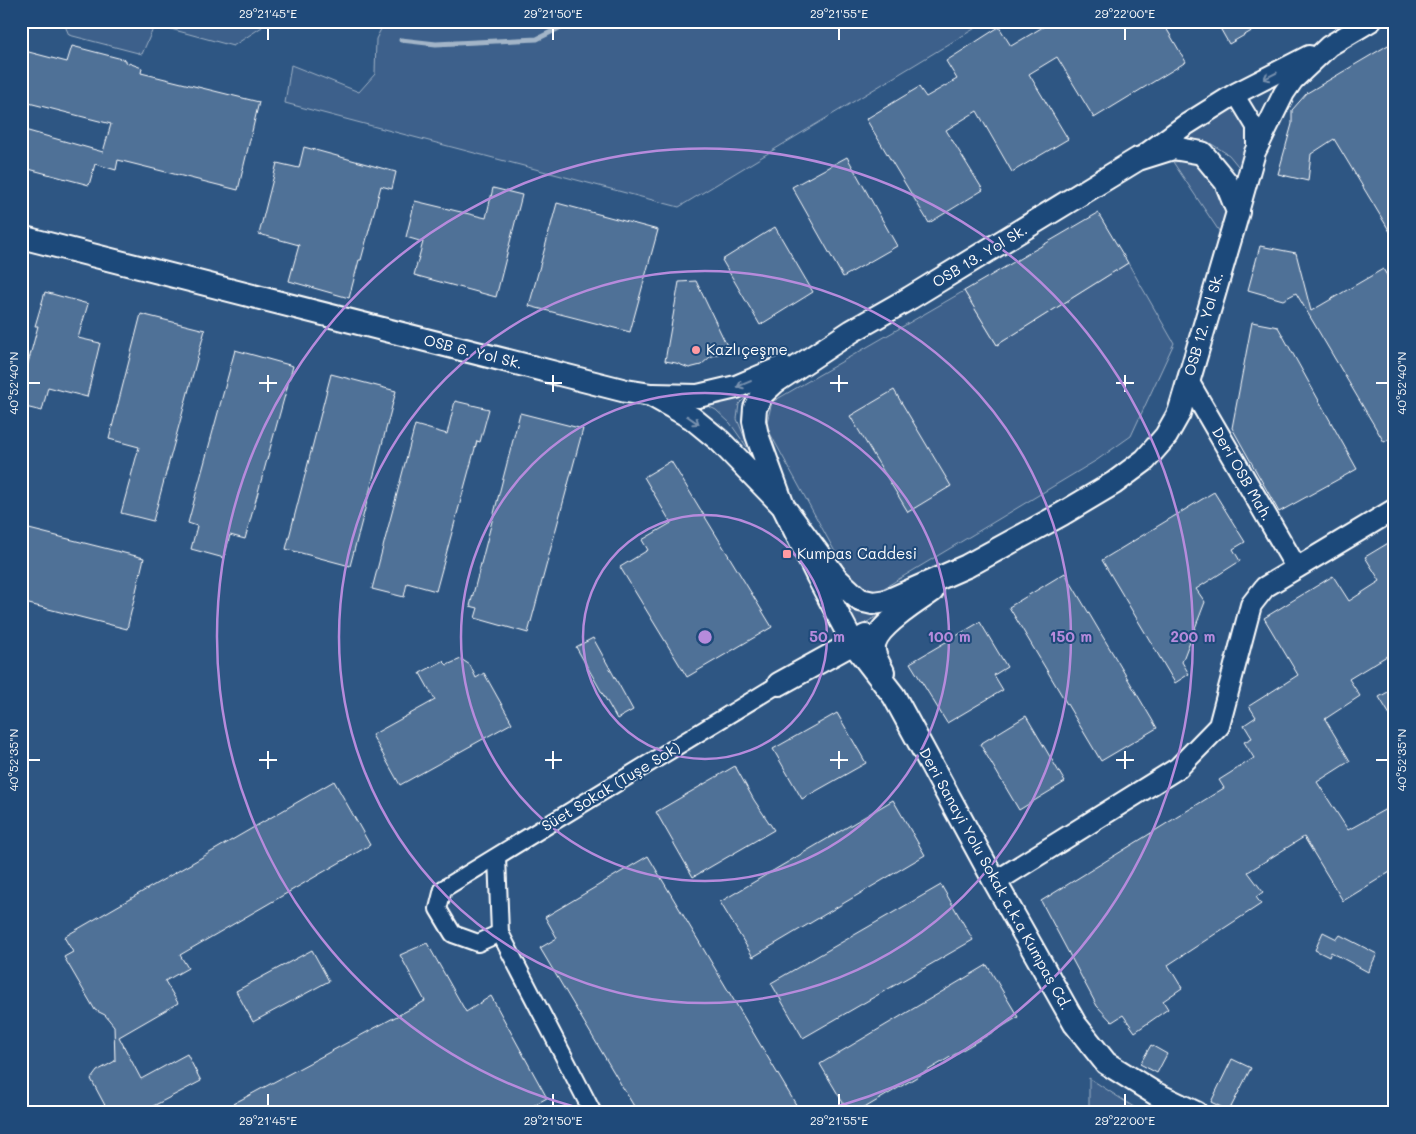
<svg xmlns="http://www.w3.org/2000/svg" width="1416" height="1134" viewBox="0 0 1416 1134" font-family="Mali,sans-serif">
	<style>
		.built { fill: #2e5683 }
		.green { fill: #3c618b; stroke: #9eb0c5 }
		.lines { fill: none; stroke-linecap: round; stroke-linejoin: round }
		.stream { stroke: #a3b5c8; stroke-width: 5 }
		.building { fill: #507197; stroke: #fff }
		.minor-casing { stroke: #fff; stroke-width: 20 }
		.tertiary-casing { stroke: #fff; stroke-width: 24 }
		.secondary-casing { stroke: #fff; stroke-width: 26 }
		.minor { stroke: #1f4a7a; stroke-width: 16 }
		.tertiary { stroke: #1f4a7a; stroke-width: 20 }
		.secondary { stroke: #1f4a7a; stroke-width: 22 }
		.oneway { stroke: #7992af }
		.ticks { fill: none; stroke: #fff; stroke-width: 2 }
		.ring { fill: none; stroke: #b68bdc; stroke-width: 2.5 }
		.poi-dot { fill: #ff9aa2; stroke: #1f4a7a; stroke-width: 2 }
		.labels { text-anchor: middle; stroke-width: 4; stroke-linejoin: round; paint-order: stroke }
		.street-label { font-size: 15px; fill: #fff; stroke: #1f4a7a }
		.poi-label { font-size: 15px; fill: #fff; stroke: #1f4a7a; text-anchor: start }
		.centre { fill: #b68bdc; stroke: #1f4a7a; stroke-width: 2.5 }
		.ring-label { font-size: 15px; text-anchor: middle; font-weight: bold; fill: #b68bdc; stroke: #1f4a7a; stroke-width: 4; stroke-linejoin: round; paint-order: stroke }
		.neatline { fill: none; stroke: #fff; stroke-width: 2 }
		.ticks-label { font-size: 12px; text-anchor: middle; fill: #fff }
	</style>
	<rect width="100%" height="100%" fill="#1f4a7a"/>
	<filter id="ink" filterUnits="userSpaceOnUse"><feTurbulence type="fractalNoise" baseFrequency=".02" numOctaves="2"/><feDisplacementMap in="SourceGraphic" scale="10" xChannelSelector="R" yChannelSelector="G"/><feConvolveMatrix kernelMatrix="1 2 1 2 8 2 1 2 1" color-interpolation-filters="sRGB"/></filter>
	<g filter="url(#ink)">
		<rect class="built" x="21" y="21" width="1374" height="1092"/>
		<g class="green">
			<polygon points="63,21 262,21 262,27 233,46 156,25 153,29 142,54 69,35"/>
			<polygon points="385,21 987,21 679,207 285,103 291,65 359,92 375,74 376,39"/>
			<polygon points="1235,106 1249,124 1247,157 1242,171 1229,155 1210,143 1181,137 1220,113"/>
			<polygon points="1189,160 1208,168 1227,206 1221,234 1173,162"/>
			<polygon points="1128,263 1174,343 1131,436 1097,460 879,591 856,590 766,426 772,402 964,291 997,345"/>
			<polygon points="755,388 739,404 737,419 751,453 730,423 716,410 696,400"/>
			<polygon points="825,578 849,605 864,613 888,610 855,629"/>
			<polygon points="1089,1078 1143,1113 1089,1113"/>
		</g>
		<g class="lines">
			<polyline class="stream" points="401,40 436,44 537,39 573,21"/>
		</g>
		<g class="building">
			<polygon points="1053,21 1162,21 1186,62 1094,118 1057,57 1029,74 1068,139 1012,172 977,111 946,130 983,190 929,223 866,119 919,87 926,97 957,79 946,61 999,27 1011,46"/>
			<polygon points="1216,21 1269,21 1229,44"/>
			<polygon points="1395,41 1395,240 1334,139 1311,154 1308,181 1278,174 1292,124 1292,110 1307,93"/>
			<polygon points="72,46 126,60 126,62 142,68 141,73 259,102 238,190 118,160 116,170 95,164 89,185 21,167 21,129 103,152 111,124 21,101 21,50 67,62"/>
			<polygon points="304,147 396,172 392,189 381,186 361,260 359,260 349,298 289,281 299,245 259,234 277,163 299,168"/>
			<polygon points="847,157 897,246 843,277 792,187"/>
			<polygon points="493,188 522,195 496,297 414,275 423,242 406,237 415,201 486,218"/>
			<polygon points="557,203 658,230 630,332 529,306"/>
			<polygon points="1098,213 1128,263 997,345 964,291"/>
			<polygon points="775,227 813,292 760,325 722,260"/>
			<polygon points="1260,246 1296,253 1311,311 1383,269 1395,288 1395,436 1384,442 1296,293 1283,300 1248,290"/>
			<polygon points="696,281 729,350 710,357 701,365 689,368 676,363 665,361 679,282"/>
			<polygon points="45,292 88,304 78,338 100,343 87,397 48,387 42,411 21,406 21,389 38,326 35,326"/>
			<polygon points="141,314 205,330 153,521 121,513 139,447 109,439"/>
			<polygon points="1252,322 1278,327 1357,469 1279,512 1232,428"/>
			<polygon points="235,350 293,366 245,539 230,535 224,558 191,549 197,526 188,523"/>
			<polygon points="331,374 396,391 350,566 286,549"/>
			<polygon points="894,390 951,486 908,512 850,416"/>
			<polygon points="455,401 489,409 480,442 477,441 436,591 407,583 404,597 372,589 415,425 447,434"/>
			<polygon points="520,413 583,429 528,633 475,618 478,608 470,606"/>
			<polygon points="671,461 772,627 687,677 620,567 648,550 642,540 671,523 644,477"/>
			<polygon points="1214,492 1245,542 1233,549 1240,561 1196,589 1205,602 1182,662 1189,674 1175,683 1102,560"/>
			<polygon points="21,527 144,558 127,629 21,602"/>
			<polygon points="1395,539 1395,651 1349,679 1360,696 1325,719 1350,761 1317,782 1348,830 1395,804 1395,869 1343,901 1304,837 1248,872 1263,892 1256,897 1261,904 1168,965 1182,988 1163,1001 1168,1009 1135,1032 1123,1015 1112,1022 1097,1006 1041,901 1224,788 1219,780 1254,758 1244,742 1252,738 1244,725 1256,717 1249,706 1298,675 1264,618 1333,576 1349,601 1380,581 1365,557"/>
			<polygon points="1065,573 1157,728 1101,761 1009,607"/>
			<polygon points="980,622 1007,667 994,675 1003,690 947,723 910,663"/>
			<polygon points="593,638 633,710 617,719 576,647"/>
			<polygon points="461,659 470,665 476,678 484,673 512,723 400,785 372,735 435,700 420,673 443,661 447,665"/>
			<polygon points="1395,688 1395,723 1379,697"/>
			<polygon points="837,713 866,763 802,799 773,749"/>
			<polygon points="1026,716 1065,782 1019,810 980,744"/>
			<polygon points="735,766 754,800 774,830 693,877 656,812"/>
			<polygon points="334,781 370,845 180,955 188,968 165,981 178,1003 119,1037 141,1079 187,1054 201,1081 140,1113 109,1113 91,1079 97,1071 115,1061 114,1026 105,1015 95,1010 64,957 73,952 64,937"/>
			<polygon points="893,800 925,855 753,957 720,902"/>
			<polygon points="648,856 801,1113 638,1113 540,948 557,938 545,917"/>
			<polygon points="941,885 973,940 803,1038 771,983"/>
			<polygon points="1323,932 1337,939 1340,935 1377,954 1368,972 1331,952 1329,957 1315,950"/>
			<polygon points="427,943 466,1012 491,996 547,1098 520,1113 216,1113 425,1001 400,955"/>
			<polygon points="312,950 329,981 253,1022 236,991"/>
			<polygon points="987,965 1018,1017 856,1113 849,1113 820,1064"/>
			<polygon points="1151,1045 1167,1054 1157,1073 1140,1064"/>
			<polygon points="1232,1059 1251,1068 1229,1111 1211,1102"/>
		</g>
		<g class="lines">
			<defs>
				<g id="minor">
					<polyline points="1235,94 1255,127 1255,150"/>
					<polyline points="497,857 500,933 593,1113"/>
					<polyline points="500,933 478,943 453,934 438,909 443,889 779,684"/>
				</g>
				<g id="tertiary">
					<polyline points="1146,154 1184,126 1235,94 1309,56"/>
					<polyline points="1238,212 1255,152 1284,93 1293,80 1329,46 1371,21"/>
					<polyline points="1188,381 1296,567"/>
					<polyline points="995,882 1178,768 1219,726 1251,605 1265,587 1395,509"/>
				</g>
				<g id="secondary">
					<polygon points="1173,148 1202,153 1226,182 1238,212 1179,413 1166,436 1145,460 1114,483 1062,514 967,566 887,601 873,603 860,600 851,592 837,579 783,506 757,435 754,421 755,408 762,394 775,382 852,331 910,298 1138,159"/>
					<polyline points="21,237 626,391 651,395 692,418 720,441 783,506 818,577 853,643 894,696 995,882 1075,1024 1106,1063 1156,1094 1196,1113"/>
					<polyline points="653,395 698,396 736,387 783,367"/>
					<path d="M 883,672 C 880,666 875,658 874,651 C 870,629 916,603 932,591"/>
					<polyline points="779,684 866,636"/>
				</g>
			</defs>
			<use href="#minor" class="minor-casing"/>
			<use href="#tertiary" class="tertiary-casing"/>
			<use href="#secondary" class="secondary-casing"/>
			<use href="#minor" class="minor"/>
			<use href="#tertiary" class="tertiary"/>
			<use href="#secondary" class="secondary"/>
		</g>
		<defs><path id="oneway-shaft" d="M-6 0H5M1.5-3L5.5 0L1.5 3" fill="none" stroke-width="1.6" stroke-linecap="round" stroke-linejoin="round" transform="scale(1.25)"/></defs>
		<g class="oneway">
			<use href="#oneway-shaft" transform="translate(1270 76) rotate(153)"/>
			<use href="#oneway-shaft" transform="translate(744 384) rotate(157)"/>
			<use href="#oneway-shaft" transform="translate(693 420) rotate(35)"/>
		</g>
	</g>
	<path class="ticks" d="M 268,28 L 268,40M 553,28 L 553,40M 839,28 L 839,40M 1125,28 L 1125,40M 268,375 L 268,392M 553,375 L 553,392M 839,375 L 839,392M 1125,375 L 1125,392M 28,383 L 40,383M 259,383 L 277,383M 545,383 L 562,383M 830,383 L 848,383M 1116,383 L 1134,383M 1376,383 L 1388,383M 268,751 L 268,769M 553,751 L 553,769M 839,751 L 839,769M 1125,751 L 1125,769M 28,760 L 40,760M 259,760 L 277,760M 545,760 L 562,760M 830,760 L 848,760M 1116,760 L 1134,760M 1376,760 L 1388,760M 268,1094 L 268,1106M 553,1094 L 553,1106M 839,1094 L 839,1106M 1125,1094 L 1125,1106"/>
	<g class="ring">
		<circle cx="705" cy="637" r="122"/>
		<circle cx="705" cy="637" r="244"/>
		<circle cx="705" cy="637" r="366"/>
		<path d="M595 1112A488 488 0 1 1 815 1112"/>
	</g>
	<g class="poi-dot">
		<circle cx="696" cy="350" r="5"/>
		<rect x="782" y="549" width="10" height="10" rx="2.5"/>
	</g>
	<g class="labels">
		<g class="street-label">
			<text transform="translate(980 256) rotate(-31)" y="5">OSB 13. Yol Sk.</text>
			<text transform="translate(1204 324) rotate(-74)" y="5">OSB 12. Yol Sk.</text>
			<text transform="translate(473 352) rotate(14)" y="5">OSB 6. Yol Sk.</text>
			<text transform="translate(1242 474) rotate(60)" y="5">Deri OSB Mah.</text>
			<text transform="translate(611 787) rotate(-31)" y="5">Süet Sokak (Tuşe Sok)</text>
			<text transform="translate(995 879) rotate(61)" y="5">Deri Sanayi Yolu Sokak a.k.a Kumpas Cd.</text>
		</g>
		<g class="poi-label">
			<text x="706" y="355">Kazlıçeşme</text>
			<text x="797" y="559">Kumpas Caddesi</text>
		</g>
	</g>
	<circle cx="705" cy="637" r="8" class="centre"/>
	<g class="ring-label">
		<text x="827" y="642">50 m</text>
		<text x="949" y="642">100 m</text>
		<text x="1071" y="642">150 m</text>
		<text x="1193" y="642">200 m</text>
	</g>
	<rect width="1416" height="1134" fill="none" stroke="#1f4a7a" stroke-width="55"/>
	<rect x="28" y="28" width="1360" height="1078" class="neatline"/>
	<g class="ticks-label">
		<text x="268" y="18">29°21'45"E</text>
		<text x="553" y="18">29°21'50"E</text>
		<text x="839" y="18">29°21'55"E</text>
		<text x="1125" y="18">29°22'00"E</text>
		<text transform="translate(14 383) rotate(-90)" y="4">40°52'40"N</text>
		<text transform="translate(1402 383) rotate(-90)" y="4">40°52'40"N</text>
		<text transform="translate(14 760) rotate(-90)" y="4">40°52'35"N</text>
		<text transform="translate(1402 760) rotate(-90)" y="4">40°52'35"N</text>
		<text x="268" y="1125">29°21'45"E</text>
		<text x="553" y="1125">29°21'50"E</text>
		<text x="839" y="1125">29°21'55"E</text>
		<text x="1125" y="1125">29°22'00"E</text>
	</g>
</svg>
